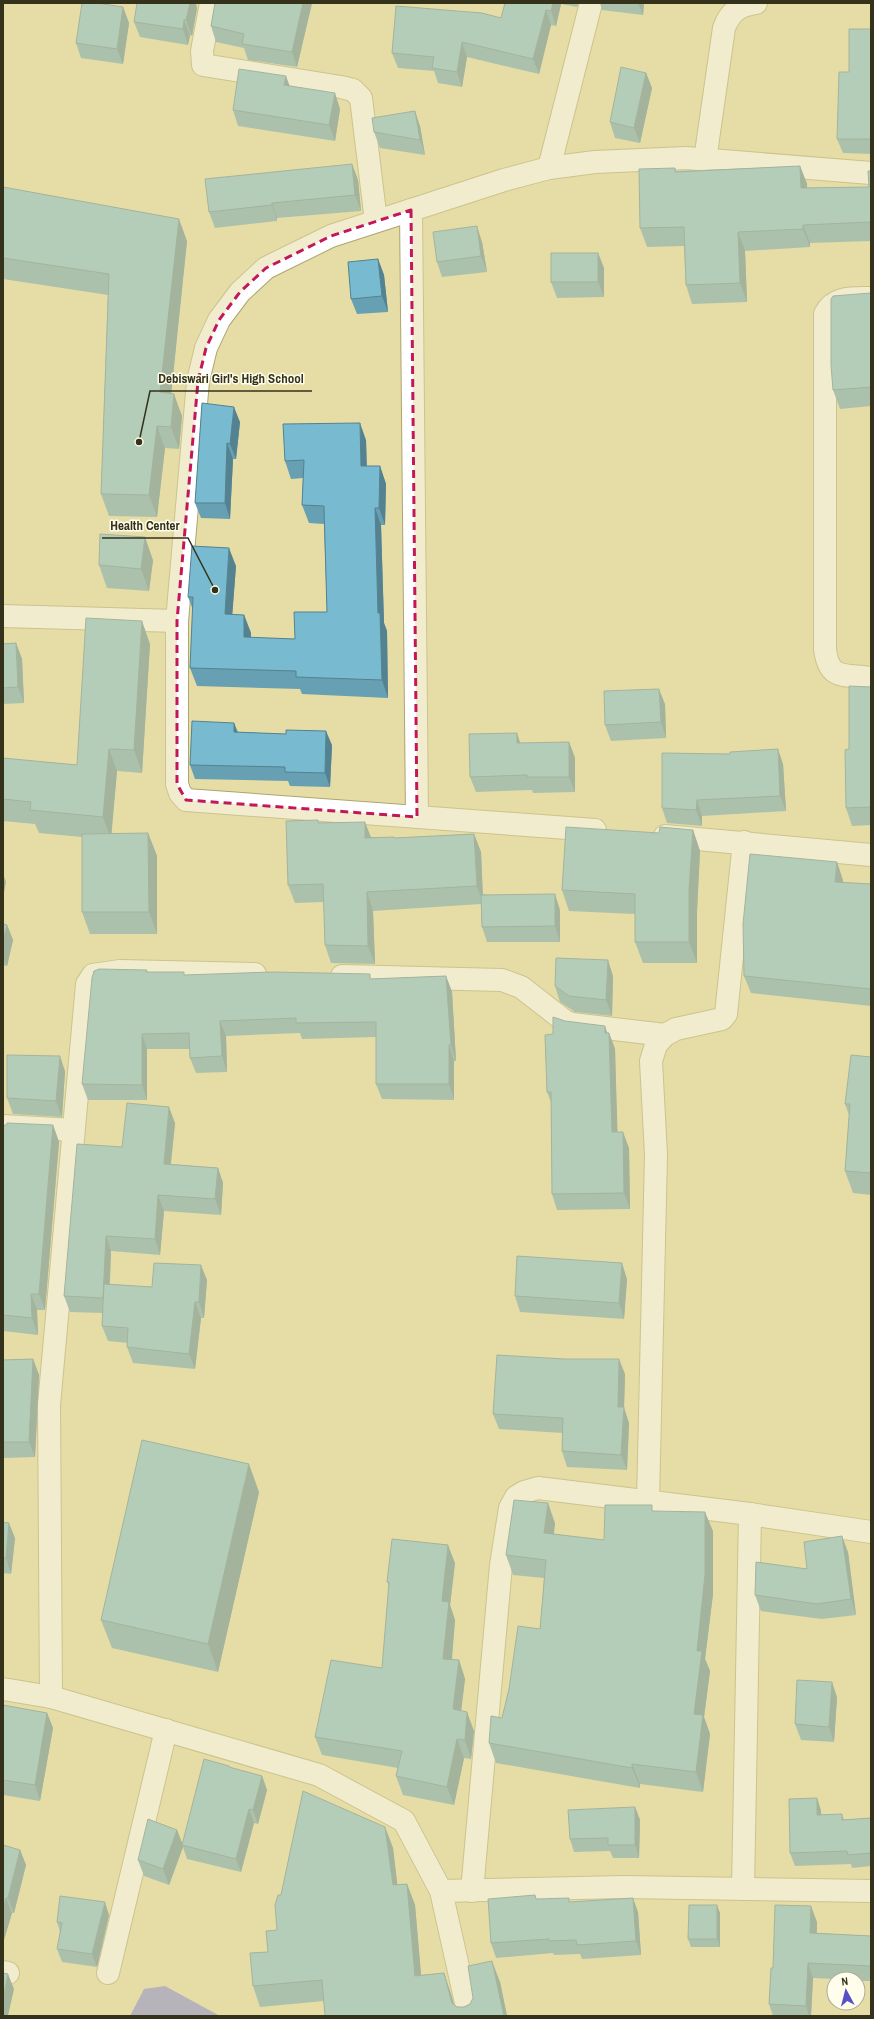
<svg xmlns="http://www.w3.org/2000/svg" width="874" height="2019" viewBox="0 0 874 2019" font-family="'Archivo Narrow',sans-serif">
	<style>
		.water { fill: #7e81d4 }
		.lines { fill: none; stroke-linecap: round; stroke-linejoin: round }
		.minor-casing { stroke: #aea56f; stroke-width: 24 }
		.secondary-casing { stroke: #aea56f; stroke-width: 24 }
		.minor { stroke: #fff; stroke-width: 22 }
		.secondary { stroke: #fff; stroke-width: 22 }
		.wall { fill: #67a0b2 }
		.shaded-wall { fill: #548291 }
		.building { fill: #78bacf; stroke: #548291 }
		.marked { fill: none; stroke: #c2185b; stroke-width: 3; stroke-dasharray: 8 5; stroke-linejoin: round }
		.leader { fill: none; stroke: #35321b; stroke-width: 1.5 }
		.callout-dot { fill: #35321b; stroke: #fffdec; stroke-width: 1.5 }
		.callout-label { font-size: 13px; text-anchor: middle; font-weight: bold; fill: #35321b; stroke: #fffdec; stroke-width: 3; stroke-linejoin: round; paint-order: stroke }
	</style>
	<rect width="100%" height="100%" fill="#e5dda5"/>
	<polygon class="water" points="165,1986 220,2016 130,2016 144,1989"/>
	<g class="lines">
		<defs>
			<g id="minor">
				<polyline points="211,3 202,51 203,65 341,87 353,90 361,98 376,221"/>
				<path d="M 705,160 L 724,28 C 730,12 739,5 756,3"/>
				<polyline points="549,168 591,3"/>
				<polyline points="411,210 417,817"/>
				<path d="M 871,298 C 853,298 834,296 825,314 L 825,649 C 829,681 844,674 871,678"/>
				<polyline points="3,616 177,621"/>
				<polyline points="595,830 186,800 180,793 177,784 177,621 198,381 206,348 219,320 240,292 266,268 331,236 504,180 549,168 595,162 686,158 871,173"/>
				<polyline points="665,836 871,855"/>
				<polyline points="342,976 502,980 521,987 566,1022 572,1024 665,1035"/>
				<polyline points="3,1126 73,1130"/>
				<polyline points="648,1501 656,1155 651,1061 656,1045 665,1035 676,1029 722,1019 726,1014 744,842"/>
				<polyline points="51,1697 49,1405 87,984 93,975 120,971 255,974"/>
				<polyline points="743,1889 750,1514 871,1532"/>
				<polyline points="441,1891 624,1887 871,1891"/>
				<polyline points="472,1891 501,1565 510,1508 516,1497 524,1492 538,1488 750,1514"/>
				<polyline points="3,1972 8,1973"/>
				<polyline points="108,1973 166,1730"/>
			</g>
			<polyline id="secondary" points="3,1689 51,1697 319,1775 404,1821 441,1891 469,2016"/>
		</defs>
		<use href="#minor" class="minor-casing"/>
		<use href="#secondary" class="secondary-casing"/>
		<use href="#minor" class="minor"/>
		<use href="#secondary" class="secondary"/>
	</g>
	<g class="wall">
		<polygon points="215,3 312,3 297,67 248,60 244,48 216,42 211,26"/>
		<polygon points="505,3 579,3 577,7 561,4 556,26 551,25 539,74 467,57 462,87 438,83 434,71 398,68 392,53 501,18"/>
		<polygon points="600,3 644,3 643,15 602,10"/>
		<polygon points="123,7 129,23 123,64 81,58 76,43"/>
		<polygon points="197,8 192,36 190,35 188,45 140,37 134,22"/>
		<polygon points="871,29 871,154 843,153 837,139 849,72"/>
		<polygon points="646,73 652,88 640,143 615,138 610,122"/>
		<polygon points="289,86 340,109 335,141 238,126 233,110"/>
		<polygon points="420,126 425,155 380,148 374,132"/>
		<polygon points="352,164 358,180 361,211 277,218 277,221 215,228 209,212"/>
		<polygon points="800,166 807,184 807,188 869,187 871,171 871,241 810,243 810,247 745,251 747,302 692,304 686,285 684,246 647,247 640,228 675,168 676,171"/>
		<polygon points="3,187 187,241 171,393 182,416 179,449 165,448 157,517 109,516 101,494 108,295 3,279"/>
		<polygon points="482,242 487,272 442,277 437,262"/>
		<polygon points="598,253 604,268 604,297 557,298 551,282"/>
		<polygon points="378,259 384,275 388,312 357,314 351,299"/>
		<polygon points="871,293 871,406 840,409 833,390"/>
		<polygon points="202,403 240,422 236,459 233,459 230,519 201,518 195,503"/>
		<polygon points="366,440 367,466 380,466 386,484 385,525 381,525 384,623 387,631 388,698 302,694 300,689 197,686 190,668 193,610 188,597 236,566 232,615 244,615 251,633 251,638 295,639 327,612 324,524 309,523 302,505 303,478 291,479 285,461"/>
		<polygon points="153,560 149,591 107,588 99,565"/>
		<polygon points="16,643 22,659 24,703 3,704 3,644"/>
		<polygon points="150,644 142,773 117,771 111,834 148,833 157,856 157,934 90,934 82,912 82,837 39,833 35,824 3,821 3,758 77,765"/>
		<polygon points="871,687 871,825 852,826 846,808 849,749"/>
		<polygon points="665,704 666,738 611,741 605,725"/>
		<polygon points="234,723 238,732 286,734 332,745 330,787 290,786 288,781 195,779 190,765"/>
		<polygon points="569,742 575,758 575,792 533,793 532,790 476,792 470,777"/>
		<polygon points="783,764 786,811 702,816 702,826 667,823 662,808"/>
		<polygon points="319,823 371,837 395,838 474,834 481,852 483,894 560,910 560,942 487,942 482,927 481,904 373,911 375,964 331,963 325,945 324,902 295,903 288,885"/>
		<polygon points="693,830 700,851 697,911 697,963 643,963 635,942 635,914 569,911 562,890 659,833"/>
		<polygon points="843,880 843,883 871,884 871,1006 751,993 744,976"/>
		<polygon points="3,924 7,925 13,940 7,966 3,965"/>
		<polygon points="147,970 147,972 185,975 371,979 446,976 452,992 456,1061 454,1061 454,1100 382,1099 376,1084 376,1037 302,1039 300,1033 226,1036 227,1072 196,1073 190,1058 190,1049 147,1049 147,1100 88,1100 82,1084"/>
		<polygon points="613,976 612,1016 575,1012 560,1002 555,986"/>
		<polygon points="565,1021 609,1033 615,1049 617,1132 629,1148 630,1209 557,1210 552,1194 551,1102 547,1092 553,1034"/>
		<polygon points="871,1057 871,1195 853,1193 845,1171 849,1115 845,1104"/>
		<polygon points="65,1071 62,1117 13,1114 7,1098"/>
		<polygon points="175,1123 171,1164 218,1168 223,1183 221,1215 164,1211 160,1255 111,1251 110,1284 152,1287 207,1280 204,1318 201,1318 195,1369 133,1363 127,1347 128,1343 108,1341 102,1326 103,1313 70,1312 64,1296 122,1147"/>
		<polygon points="3,1125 53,1125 59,1142 45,1310 37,1310 38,1335 3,1331"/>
		<polygon points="627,1279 624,1319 520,1312 515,1296"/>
		<polygon points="33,1359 39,1375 35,1457 3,1458 3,1360"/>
		<polygon points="625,1374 624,1408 629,1423 627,1470 567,1467 562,1451 563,1433 499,1429 493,1414"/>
		<polygon points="259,1492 218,1672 112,1648 101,1620"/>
		<polygon points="654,1511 713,1531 713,1594 705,1659 710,1671 704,1717 710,1734 703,1792 640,1784 640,1788 496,1763 489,1743 502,1718 509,1689 540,1629 544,1578 513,1575 506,1555 555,1523 554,1534 604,1540"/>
		<polygon points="3,1522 15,1538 11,1574 3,1573"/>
		<polygon points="848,1552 856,1615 822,1619 761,1611 755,1595 807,1569"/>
		<polygon points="455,1563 450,1605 455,1620 452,1660 459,1660 465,1679 461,1711 474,1731 471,1759 464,1758 454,1805 403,1795 396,1776 398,1768 322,1755 315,1737 382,1668 389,1586 387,1582"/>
		<polygon points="837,1697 834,1742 801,1740 795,1724"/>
		<polygon points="3,1705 47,1713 53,1728 40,1801 3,1795"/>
		<polygon points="230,1768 262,1776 267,1790 258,1824 254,1823 241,1872 187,1859 183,1847 169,1885 144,1876 138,1860 177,1830 182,1844"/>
		<polygon points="817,1798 821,1811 821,1815 842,1814 844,1820 871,1818 871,1866 852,1868 851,1864 795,1866 790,1853"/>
		<polygon points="635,1807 640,1820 639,1858 613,1858 610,1851 574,1852 570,1839"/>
		<polygon points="385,1827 393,1848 397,1884 407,1884 415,1905 421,1975 444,1973 451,1994 454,2005 457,2007 464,2007 470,2004 500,1982 507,2016 324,2001 260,2007 253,1986 277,1930 281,1895"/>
		<polygon points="3,1845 20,1850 26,1865 14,1913 12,1913 3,1943"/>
		<polygon points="570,1902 638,1912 641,1955 582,1959 580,1954 554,1955 553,1953 496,1958 491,1943"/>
		<polygon points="720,1913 720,1947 691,1947 688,1939"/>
		<polygon points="109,1915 97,1967 62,1962 57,1949 60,1932 57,1922"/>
		<polygon points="817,1922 817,1933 871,1936 871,1981 858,1981 858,1979 834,1979 813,1978 811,2016 773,2016 769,2004 773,1968"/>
	</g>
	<g class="shaded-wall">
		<polygon points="190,3 196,3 197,8 192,36 186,20"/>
		<polygon points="303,3 312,3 297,67 292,52"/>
		<polygon points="553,3 560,3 561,4 556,26 551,11"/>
		<polygon points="638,3 644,3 643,15"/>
		<polygon points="123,7 129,23 123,64 117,49"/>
		<polygon points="546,10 551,25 539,74 533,59"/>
		<polygon points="184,20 190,35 188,45 183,29"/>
		<polygon points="462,42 467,57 462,87 457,72"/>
		<polygon points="646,73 652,88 640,143 634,128"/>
		<polygon points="286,76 292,92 284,85"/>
		<polygon points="335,93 340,109 335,141 329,125"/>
		<polygon points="415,111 420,126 425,155 420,140"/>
		<polygon points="352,164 358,180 361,211 355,195"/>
		<polygon points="800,166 807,184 808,207 801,188"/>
		<polygon points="272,203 277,218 277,221 272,205"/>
		<polygon points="179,219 187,241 169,415 160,392"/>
		<polygon points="803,225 810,243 810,247 803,229"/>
		<polygon points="477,226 482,242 487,272 481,256"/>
		<polygon points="738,232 745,251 747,302 740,283"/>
		<polygon points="598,253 604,268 604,297 598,282"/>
		<polygon points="378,259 384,275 388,312 382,296"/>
		<polygon points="174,394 182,416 179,449 171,427"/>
		<polygon points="234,407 240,422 236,459 230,444"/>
		<polygon points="360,423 366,440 367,483 361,466"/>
		<polygon points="157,426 165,448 157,517 149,495"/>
		<polygon points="227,443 233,459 230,519 225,503"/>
		<polygon points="380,466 386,484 385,525 379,508"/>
		<polygon points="375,508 381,525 384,623 387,631 388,698 382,680 378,613"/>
		<polygon points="145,537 153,560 149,591 141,569"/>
		<polygon points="229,548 236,566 231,632 225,614"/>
		<polygon points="244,615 251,633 250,655 244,637"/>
		<polygon points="142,621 150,644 142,773 134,750"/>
		<polygon points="16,643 22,659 24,703 18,687"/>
		<polygon points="659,689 665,704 666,738 661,722"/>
		<polygon points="234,723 239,737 234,732"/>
		<polygon points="326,731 332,745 330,787 325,773"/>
		<polygon points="517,733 522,748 517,743"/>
		<polygon points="569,742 575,758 575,792 569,777"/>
		<polygon points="109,749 117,771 111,840 103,817"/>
		<polygon points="778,749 783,764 786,811 780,796"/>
		<polygon points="697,800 702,816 702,826 696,810"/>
		<polygon points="365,822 372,840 365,838"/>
		<polygon points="693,830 700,851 697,911 697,963 689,942 689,890"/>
		<polygon points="148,833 157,856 157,934 149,912"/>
		<polygon points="474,834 481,852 483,904 477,886"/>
		<polygon points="837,862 843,880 841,900 835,882"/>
		<polygon points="3,874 6,882 3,898"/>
		<polygon points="367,892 373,911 375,964 368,946"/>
		<polygon points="555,894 560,910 560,942 555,926"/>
		<polygon points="7,925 13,940 7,966 3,956 3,942"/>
		<polygon points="608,960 613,976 612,1016 606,1000"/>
		<polygon points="446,976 452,992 456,1061 451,1045"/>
		<polygon points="220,1021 226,1036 227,1072 222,1056"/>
		<polygon points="605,1026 609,1038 609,1033 615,1049 618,1148 612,1132 605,1033"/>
		<polygon points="142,1034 147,1049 147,1100 142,1085"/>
		<polygon points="449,1045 454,1061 454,1100 449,1084"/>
		<polygon points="60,1056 65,1071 62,1117 56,1101"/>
		<polygon points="169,1107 175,1123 169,1179 164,1164"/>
		<polygon points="53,1125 59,1142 45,1310 39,1294"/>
		<polygon points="623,1132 629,1148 630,1209 624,1193"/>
		<polygon points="218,1168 223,1183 221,1215 215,1199"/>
		<polygon points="158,1195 164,1211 160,1255 155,1239"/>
		<polygon points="106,1236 111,1251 108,1313 103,1298"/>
		<polygon points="622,1263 627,1279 624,1319 619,1303"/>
		<polygon points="201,1265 207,1280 204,1318 199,1302"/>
		<polygon points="31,1294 37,1310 38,1335 32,1318"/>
		<polygon points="195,1302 201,1318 195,1369 189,1354"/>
		<polygon points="33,1359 39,1375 35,1457 29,1442"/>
		<polygon points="619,1359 625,1374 624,1408 629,1423 627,1470 621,1455 618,1407"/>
		<polygon points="249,1464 259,1492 218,1672 208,1644"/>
		<polygon points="548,1503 555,1523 551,1553 544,1533"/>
		<polygon points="705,1512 713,1531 713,1594 705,1659 710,1671 704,1717 710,1734 703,1792 696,1772 694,1714 697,1651"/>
		<polygon points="9,1523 15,1538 11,1574 6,1558"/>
		<polygon points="842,1536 848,1552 856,1615 851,1599"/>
		<polygon points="448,1545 455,1563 450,1605 455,1620 450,1677 443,1659 442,1601"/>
		<polygon points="459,1660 465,1679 459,1728 453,1709"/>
		<polygon points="832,1682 837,1697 834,1742 829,1727"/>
		<polygon points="467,1712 474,1731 471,1759 465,1740"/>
		<polygon points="47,1713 53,1728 40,1801 35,1785"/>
		<polygon points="457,1739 464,1758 454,1805 447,1787"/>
		<polygon points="632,1764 640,1784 640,1788 632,1768"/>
		<polygon points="262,1776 267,1790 258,1824 253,1810"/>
		<polygon points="817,1798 821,1811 822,1828 817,1815"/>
		<polygon points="635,1807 640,1820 639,1858 635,1845"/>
		<polygon points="249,1809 254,1823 241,1872 236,1859"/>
		<polygon points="385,1827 393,1848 400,1906 393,1885"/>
		<polygon points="177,1830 183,1845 182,1845 183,1847 169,1885 163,1869"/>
		<polygon points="20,1850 26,1865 14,1913 8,1898"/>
		<polygon points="407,1884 415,1905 423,1997 415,1976"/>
		<polygon points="6,1898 12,1913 3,1943 3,1910"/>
		<polygon points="633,1898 638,1912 641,1955 636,1941"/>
		<polygon points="105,1902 109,1915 97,1967 92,1954"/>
		<polygon points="717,1905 720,1913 720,1947 717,1939"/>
		<polygon points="811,1906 817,1922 816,1948 810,1933"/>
		<polygon points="492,1961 500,1982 507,2016 504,2016"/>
		<polygon points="808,1963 813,1978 811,2016 809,2016 806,2006"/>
		<polygon points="444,1973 451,1994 457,2016 452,2003"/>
		<polygon points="8,1974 14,1989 8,2016 3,2016 3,1999"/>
	</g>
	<g class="building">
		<polygon points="82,3 97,3 123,7 117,49 76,43"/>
		<polygon points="137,3 190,3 186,20 184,20 183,29 134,22"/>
		<polygon points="215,3 303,3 292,52 242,44 244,34 211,26"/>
		<polygon points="505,3 553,3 551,11 546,10 533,59 462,42 457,72 432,68 434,57 392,53 396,6 482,13 501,18"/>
		<polygon points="849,29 871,29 871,139 837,139 839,72 849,72"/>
		<polygon points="621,67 646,73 634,128 610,122"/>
		<polygon points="239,69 286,76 284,85 335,93 329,125 233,110"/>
		<polygon points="415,111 420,140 374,132 372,118"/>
		<polygon points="352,164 355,195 272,203 272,205 209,212 205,179"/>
		<polygon points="800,166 801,188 869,187 868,171 871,171 871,224 871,222 803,225 803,229 738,232 740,283 686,285 684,227 640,228 639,169 675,168 675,172"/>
		<polygon points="3,187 179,219 160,392 174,394 171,427 157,426 149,495 101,494 109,274 3,258"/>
		<polygon points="477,226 481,256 437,262 433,232"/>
		<rect x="551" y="253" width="47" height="29"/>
		<polygon points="378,259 382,296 351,299 348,262"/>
		<polygon points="871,293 871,387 833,390 831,365 831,299 833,296"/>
		<polygon points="202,403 234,407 230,444 227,443 225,503 195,503"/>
		<polygon points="360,423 361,466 380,466 379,508 375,508 378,613 380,613 382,680 296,677 296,671 190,668 193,597 188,597 192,546 229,548 225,614 244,615 244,637 295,639 294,612 327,612 324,506 302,505 304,460 285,461 283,424"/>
		<polygon points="100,534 145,537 141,569 99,565"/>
		<polygon points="86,618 142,621 134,750 109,749 103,817 30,810 31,802 3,799 3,758 77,765"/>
		<polygon points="16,643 18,687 3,688 3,644"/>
		<polygon points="849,686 871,687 871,807 846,808 845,750 849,749"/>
		<polygon points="659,689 661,722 605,725 604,691"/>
		<polygon points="192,721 234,723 234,732 286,734 286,730 326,731 325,773 285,772 285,767 190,765"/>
		<polygon points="517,733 517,743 569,742 569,777 527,777 527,775 470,777 469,734"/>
		<polygon points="778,749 780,796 697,800 696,810 662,808 662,753 730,754 730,752"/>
		<polygon points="318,820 318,823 365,822 365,838 394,837 394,838 474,834 477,886 367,892 368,946 325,945 323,884 288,885 286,821"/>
		<polygon points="566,827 659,833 660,827 693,830 689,890 689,942 635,942 635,894 562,890"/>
		<polygon points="148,833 149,912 82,912 82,834"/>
		<polygon points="750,854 837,862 835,882 871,884 871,989 744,976 743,924"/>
		<polygon points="555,894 555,926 482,927 481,895"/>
		<polygon points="3,924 7,925 3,942"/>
		<polygon points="556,958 608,960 606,1000 569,996 555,986"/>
		<polygon points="99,969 147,970 146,972 184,972 184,975 272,972 370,974 370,979 446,976 451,1045 449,1045 449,1084 376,1084 376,1022 296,1023 296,1018 220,1021 222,1056 190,1058 189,1033 142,1034 142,1085 82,1084 92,978 94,971"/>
		<polygon points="553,1017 565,1021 605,1026 605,1033 609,1033 612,1132 623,1132 624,1193 552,1194 551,1092 547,1092 545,1035 553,1034"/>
		<polygon points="7,1055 60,1056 56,1101 7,1098"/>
		<polygon points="851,1055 871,1057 871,1173 845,1171 850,1104 845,1104"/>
		<polygon points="127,1103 169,1107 164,1164 218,1168 215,1199 158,1195 155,1239 106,1236 103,1298 64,1296 77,1144 122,1147"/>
		<polygon points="7,1123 53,1125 39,1294 31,1294 32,1318 3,1315 3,1125 7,1125"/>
		<polygon points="517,1256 622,1263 619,1303 515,1296"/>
		<polygon points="154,1263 201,1265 199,1302 195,1302 189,1354 127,1347 128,1328 102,1326 104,1284 152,1287"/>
		<polygon points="497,1355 564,1359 619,1359 618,1407 624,1407 621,1455 562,1451 563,1418 493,1414"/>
		<polygon points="33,1359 29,1442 3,1442 3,1360"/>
		<polygon points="142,1440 249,1464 208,1644 101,1620"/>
		<polygon points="514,1500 548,1503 544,1533 604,1540 605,1505 652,1505 652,1511 705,1512 705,1575 697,1651 702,1651 694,1714 703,1715 696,1772 632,1764 632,1768 489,1743 491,1716 502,1718 509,1689 518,1626 540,1629 546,1560 506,1555"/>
		<polygon points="3,1522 9,1523 6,1558 3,1558"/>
		<polygon points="842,1536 851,1599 817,1604 755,1595 756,1562 807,1569 804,1542"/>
		<polygon points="392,1539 448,1545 442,1601 449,1602 443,1659 459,1660 453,1709 467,1712 465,1740 457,1739 447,1787 396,1776 402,1751 315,1737 331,1660 382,1668 389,1582 387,1582"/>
		<polygon points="797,1680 832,1682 829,1727 795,1724"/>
		<polygon points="3,1705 47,1713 35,1785 3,1780"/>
		<polygon points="204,1759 229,1766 229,1767 262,1776 253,1810 249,1809 236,1859 182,1845"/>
		<polygon points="303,1791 385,1827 393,1885 407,1884 415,1976 444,1973 452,2003 457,2007 464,2007 470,2004 473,1998 468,1966 492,1961 504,2016 325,2016 322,1980 253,1986 250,1953 268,1952 266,1931 277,1930 275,1905 278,1895 281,1895"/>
		<polygon points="817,1798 817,1815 842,1814 842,1820 871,1818 871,1853 848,1855 847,1851 790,1853 789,1799"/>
		<polygon points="635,1807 635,1845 608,1845 608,1838 570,1839 568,1810"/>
		<polygon points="148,1819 177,1830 163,1869 138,1860"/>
		<polygon points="3,1845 20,1850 8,1898 6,1898 3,1910"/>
		<polygon points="535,1895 536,1899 569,1898 569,1902 633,1898 636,1941 577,1945 576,1940 549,1941 549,1939 491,1943 488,1899"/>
		<polygon points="60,1896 105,1902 92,1954 57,1949 62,1923 57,1922"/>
		<polygon points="689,1905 717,1905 717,1939 688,1939"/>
		<polygon points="775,1905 811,1906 810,1933 871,1936 871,1966 808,1963 806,2006 769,2004 771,1968 773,1968"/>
		<polygon points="3,1973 8,1974 3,1999"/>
	</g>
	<path d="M0 0H874V2019H0ZM 411,210 L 417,817 L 186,800 L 177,784 L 177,621 L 198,381 L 206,348 L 219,320 L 240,292 L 266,268 L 331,236 Z" fill="#e5dda5" fill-opacity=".55" fill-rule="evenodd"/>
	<path class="marked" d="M 411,210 L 417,817 L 186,800 L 177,784 L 177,621 L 198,381 L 206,348 L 219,320 L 240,292 L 266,268 L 331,236 Z"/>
	<path class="leader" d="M139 442L150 391H312M215 590L188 538H102"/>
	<g class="callout-dot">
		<circle cx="139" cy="442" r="4"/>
		<circle cx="215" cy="590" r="4"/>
	</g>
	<g class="callout-label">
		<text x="231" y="383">Debiswari Girl's High School</text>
		<text x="145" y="530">Health Center</text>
	</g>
	<rect width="874" height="2019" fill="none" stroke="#35321b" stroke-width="8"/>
	<g transform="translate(846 1991) rotate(353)"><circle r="19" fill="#fffdec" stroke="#aeac98"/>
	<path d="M0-3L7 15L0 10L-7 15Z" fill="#5750c7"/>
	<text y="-6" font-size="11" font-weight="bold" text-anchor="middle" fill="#35321b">N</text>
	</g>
</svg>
